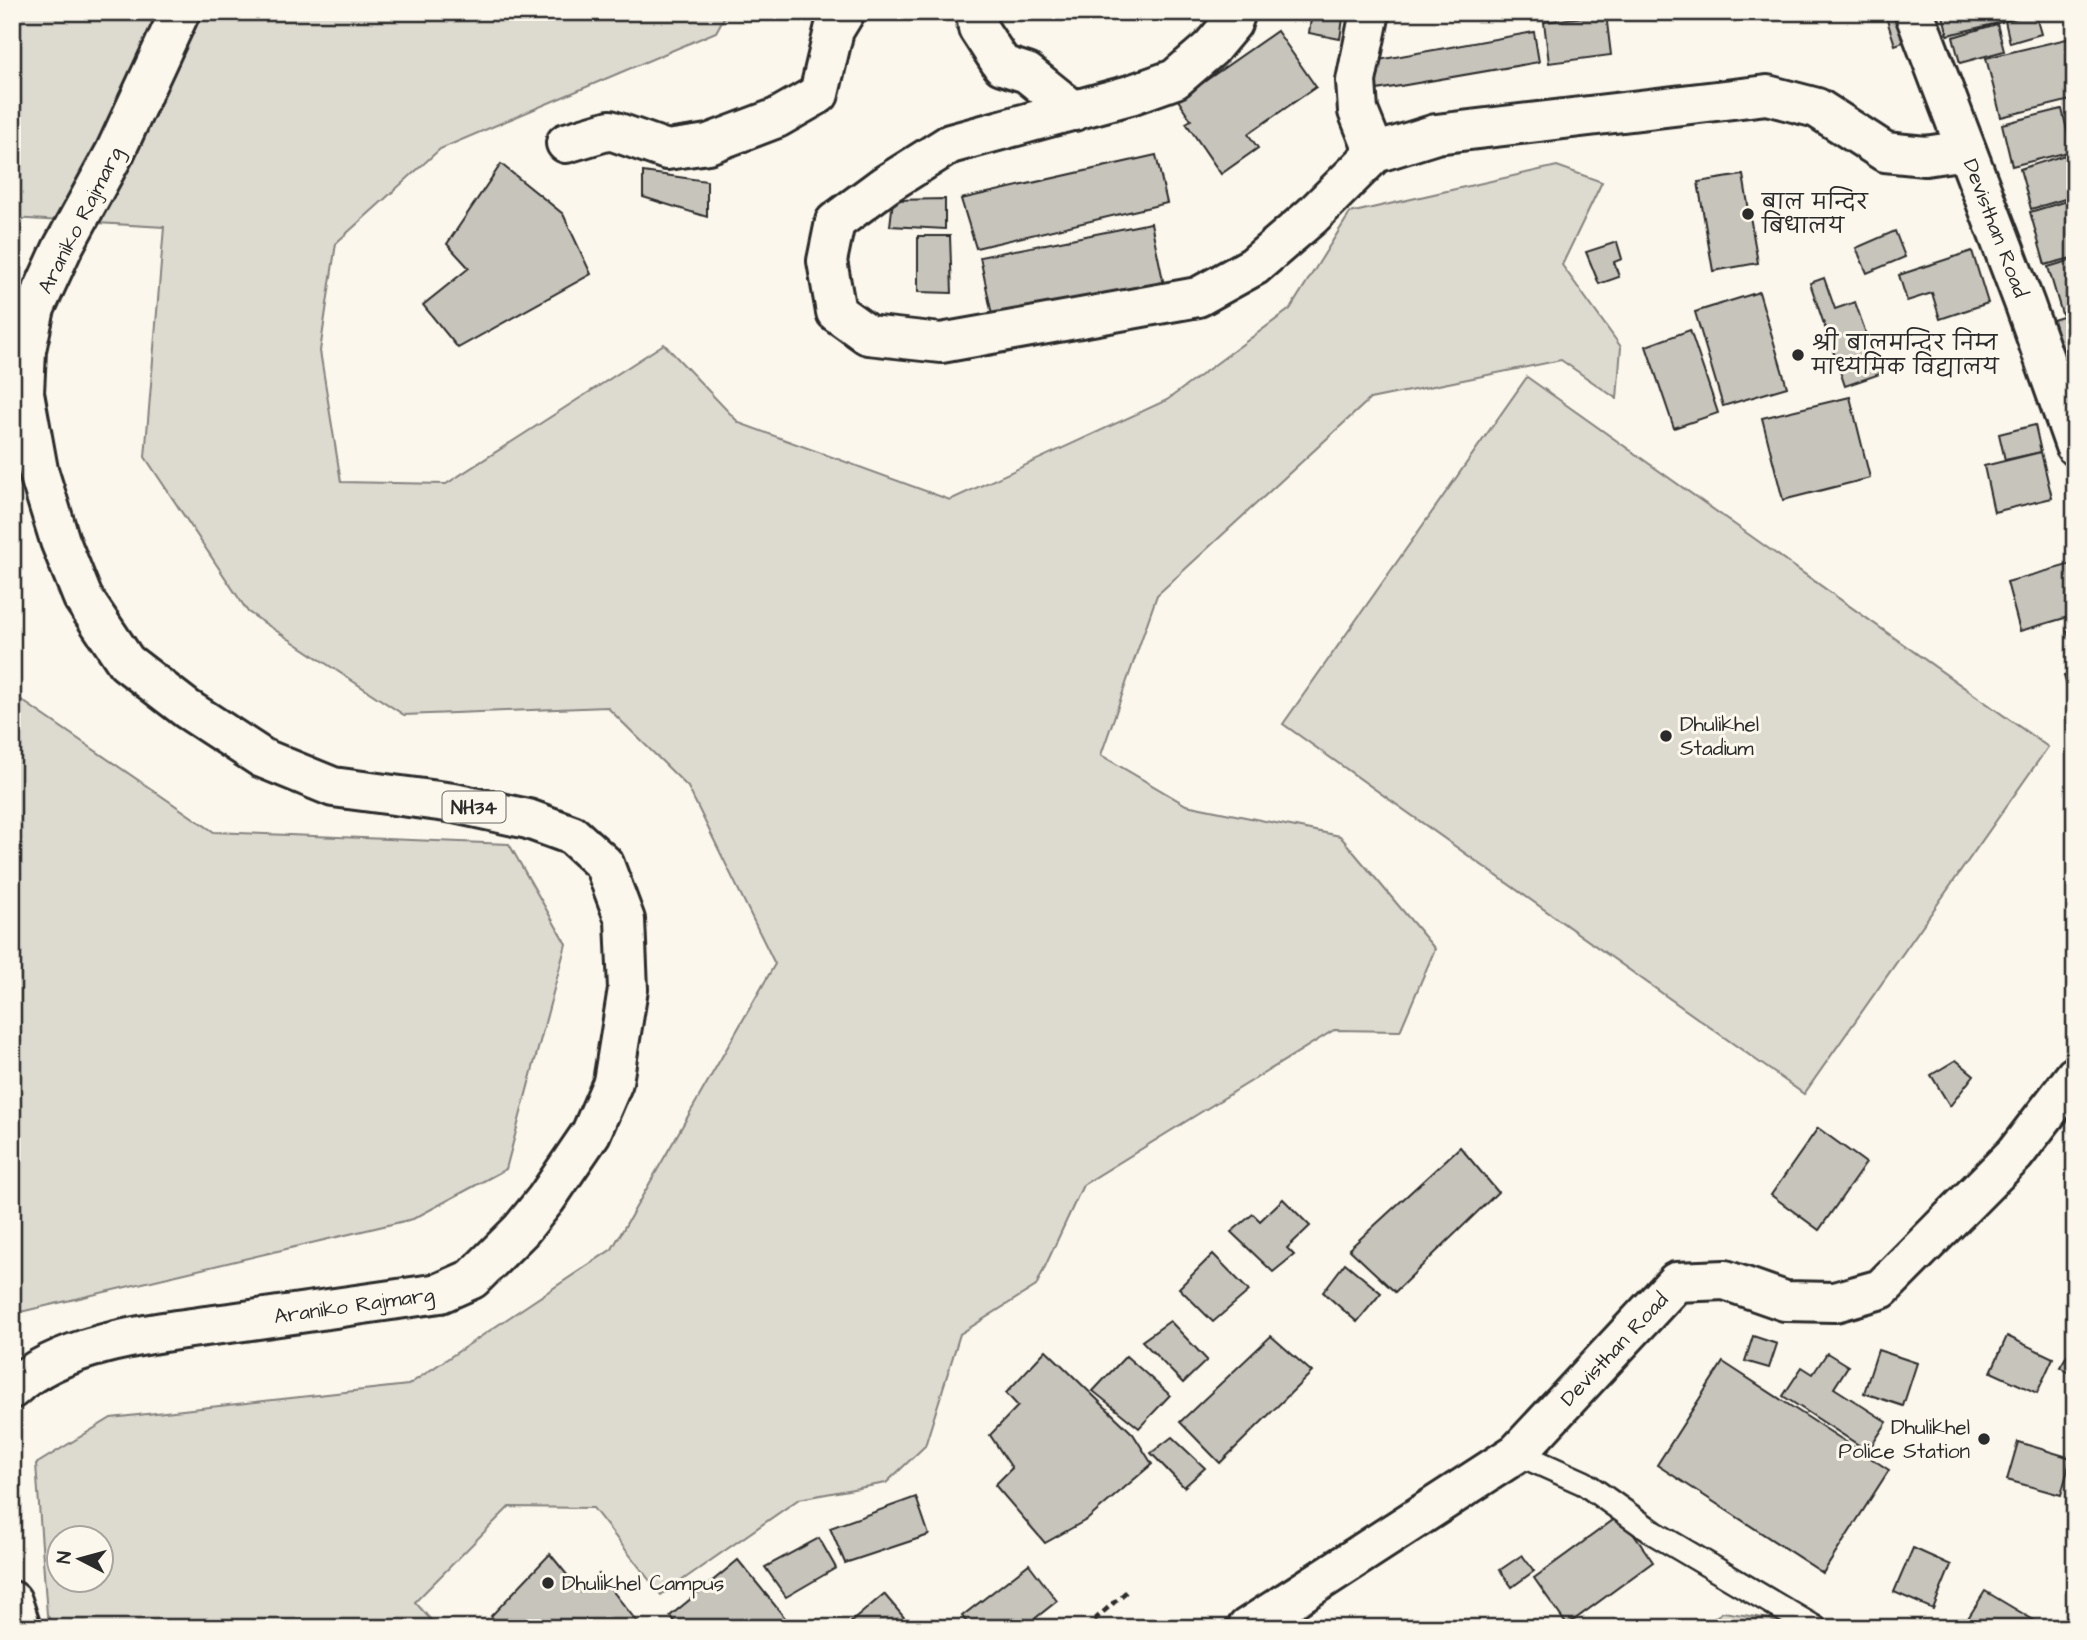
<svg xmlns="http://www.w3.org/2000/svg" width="2087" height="1640" viewBox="0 0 2087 1640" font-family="'Architects Daughter','Playpen Sans Deva',sans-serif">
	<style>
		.green { fill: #dddad0; stroke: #84827e; stroke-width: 2; fill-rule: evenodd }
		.building { fill: #c7c4bc; stroke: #2b2b2b; stroke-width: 2 }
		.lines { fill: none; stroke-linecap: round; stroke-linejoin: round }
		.service-casing { stroke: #2b2b2b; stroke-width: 28 }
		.minor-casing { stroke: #2b2b2b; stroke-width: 44 }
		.trunk-casing { stroke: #2b2b2b; stroke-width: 44 }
		.path { stroke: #2b2b2b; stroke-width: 4.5; stroke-dasharray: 7 5; stroke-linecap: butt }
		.service { stroke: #fbf7ec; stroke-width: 23 }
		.minor { stroke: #fbf7ec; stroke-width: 38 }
		.trunk { stroke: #fbf7ec; stroke-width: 38 }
		.poi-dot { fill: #2b2b2b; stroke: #fbf7ec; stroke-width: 2.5 }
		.labels { text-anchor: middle; stroke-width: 6; stroke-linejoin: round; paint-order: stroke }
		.shield { fill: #fbf7ec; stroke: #696865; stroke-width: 2 }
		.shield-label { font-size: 19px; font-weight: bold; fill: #2b2b2b }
		.poi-label { font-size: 21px; fill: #2b2b2b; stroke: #fbf7ec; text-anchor: start }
		.street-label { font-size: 21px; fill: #2b2b2b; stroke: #fbf7ec }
	</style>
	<rect width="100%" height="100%" fill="#fbf7ec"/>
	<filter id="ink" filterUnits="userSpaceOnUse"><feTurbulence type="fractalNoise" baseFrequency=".0143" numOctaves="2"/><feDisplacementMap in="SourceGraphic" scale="14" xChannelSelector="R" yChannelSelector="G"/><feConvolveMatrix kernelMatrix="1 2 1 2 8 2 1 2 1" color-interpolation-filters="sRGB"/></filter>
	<g filter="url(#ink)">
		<g class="green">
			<path d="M 12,12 L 727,12 L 716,32 L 440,149 L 336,243 L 320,351 L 341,482 L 446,484 L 664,344 L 739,423 L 950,500 L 1167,400 L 1290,309 L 1350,213 L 1557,166 L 1602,182 L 1562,265 L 1621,347 L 1617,399 L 1561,360 L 1370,399 L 1157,595 L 1101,755 L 1186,805 L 1340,836 L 1435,949 L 1400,1031 L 1334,1030 L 1083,1185 L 1036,1286 L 960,1334 L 925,1446 L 886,1483 L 799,1499 L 661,1595 L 593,1508 L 509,1507 L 415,1602 L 438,1628 L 55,1628 L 47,1615 L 36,1464 L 111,1418 L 408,1385 L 612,1249 L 775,964 L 688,787 L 607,707 L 404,715 L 248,612 L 145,457 L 164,227 L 12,218 ZM 60,1538 L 102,1538 L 102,1580 L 60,1580 Z"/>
			<polygon points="1527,377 2048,747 1804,1094 1283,724"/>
			<polygon points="14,695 214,832 509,844 566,944 506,1169 413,1219 12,1314 12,696"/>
			<polygon points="1723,1612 1770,1619 1785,1628 1699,1628"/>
		</g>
		<g class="building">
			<polygon points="1312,12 1344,12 1340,39 1309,33"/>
			<polygon points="1644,12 1670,12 1670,20 1644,19"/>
			<polygon points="1889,12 1900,12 1909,40 1895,45 1885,14"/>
			<polygon points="1942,12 2000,12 2002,22 1948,35"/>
			<polygon points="2035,13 2041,34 2010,43 2005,21"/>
			<polygon points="1606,14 1611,55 1549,63 1544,22"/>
			<polygon points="1997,24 2004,51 1960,63 1953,37"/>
			<polygon points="1277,31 1316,87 1248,134 1258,148 1221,174 1186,123 1191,120 1178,100"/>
			<polygon points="1534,32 1539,62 1371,91 1367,62"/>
			<polygon points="2075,37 2075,99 2001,117 1986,58"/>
			<polygon points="2062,109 2072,151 2012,166 2002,124"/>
			<polygon points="1156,155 1167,203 976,248 961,199"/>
			<polygon points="2065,155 2075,196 2031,209 2020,169"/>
			<polygon points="501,164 563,214 591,274 458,348 423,305 469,268 447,244"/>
			<polygon points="643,172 707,181 707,217 643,197"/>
			<polygon points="1743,175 1758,263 1713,271 1698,182"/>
			<polygon points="945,199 945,229 890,226 893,200"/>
			<polygon points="2070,200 2075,217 2075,257 2045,265 2030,212"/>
			<polygon points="1151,223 1164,285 993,320 980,257"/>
			<polygon points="1895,231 1905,257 1867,273 1856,248"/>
			<polygon points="918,236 950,236 952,293 918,292"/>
			<polygon points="1617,242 1622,259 1614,262 1619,277 1599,284 1586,252"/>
			<polygon points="1972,251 1988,303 1940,319 1932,293 1907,301 1899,275"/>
			<polygon points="2075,259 2075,311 2062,314 2048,267"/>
			<polygon points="1824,278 1835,309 1855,302 1880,374 1845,386 1810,283"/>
			<polygon points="1759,292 1787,387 1723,406 1695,312"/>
			<polygon points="2075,313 2075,367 2066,369 2053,320"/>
			<polygon points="1690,330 1718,413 1674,428 1646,346"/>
			<polygon points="1850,397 1870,478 1783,500 1762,418"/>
			<polygon points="2035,425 2041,452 2005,460 1999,434"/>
			<polygon points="2041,452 2052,498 1994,512 1984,466"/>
			<polygon points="2075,563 2075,615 2020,631 2007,582"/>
			<polygon points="2075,629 2075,656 2067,631"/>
			<polygon points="2075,673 2075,713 2064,676"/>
			<polygon points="1956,1060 1974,1075 1950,1106 1931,1075"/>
			<polygon points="1818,1128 1866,1163 1819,1230 1771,1195"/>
			<polygon points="1460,1147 1498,1192 1395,1292 1349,1249"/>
			<polygon points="1283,1199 1310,1226 1287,1248 1294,1255 1273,1272 1231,1232 1253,1214 1260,1221"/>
			<polygon points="1213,1254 1249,1291 1213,1322 1179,1288"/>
			<polygon points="1345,1263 1381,1293 1357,1322 1323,1292"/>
			<polygon points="1170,1321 1207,1360 1183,1383 1142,1341"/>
			<polygon points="1271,1336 1312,1372 1220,1463 1180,1422"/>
			<polygon points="1753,1336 1777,1344 1769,1368 1745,1361"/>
			<polygon points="2007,1336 2053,1358 2037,1393 1991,1372"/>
			<polygon points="2075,1342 2075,1376 2060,1367"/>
			<polygon points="1046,1350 1133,1434 1152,1464 1088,1519 1045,1543 995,1485 1012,1468 990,1435 1018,1406 1006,1393"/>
			<polygon points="1878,1350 1917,1363 1903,1406 1864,1393"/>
			<polygon points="1827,1353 1848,1366 1834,1388 1887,1422 1868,1451 1783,1396 1802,1367 1813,1374"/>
			<polygon points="1126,1356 1170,1395 1139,1428 1093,1391"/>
			<polygon points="1723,1362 1889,1470 1823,1573 1657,1465"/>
			<polygon points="1172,1437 1205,1468 1184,1487 1151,1453"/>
			<polygon points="2018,1442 2071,1458 2061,1495 2007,1480"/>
			<polygon points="916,1497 929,1535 845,1563 830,1528"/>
			<polygon points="1620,1515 1653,1562 1567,1625 1534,1578"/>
			<polygon points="819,1538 836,1568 786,1597 765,1567"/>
			<polygon points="1913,1548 1951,1565 1933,1609 1894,1592"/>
			<polygon points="550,1554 581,1592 599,1574 642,1628 500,1628 491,1616"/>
			<polygon points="1522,1555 1534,1571 1512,1587 1500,1570"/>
			<polygon points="738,1560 791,1625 787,1628 679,1628 670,1616"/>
			<polygon points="1029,1564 1057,1601 1023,1628 971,1628 962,1616"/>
			<polygon points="1985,1591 2040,1624 2038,1628 1962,1628"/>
			<polygon points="884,1594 913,1628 856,1628 851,1622"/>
		</g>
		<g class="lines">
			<defs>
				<polyline id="service" points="1517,1453 1584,1483 1654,1533 1815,1628"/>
				<g id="minor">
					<polyline points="976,12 978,28 1002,65 1027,73 1074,111"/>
					<polyline points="1236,12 1232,23 1211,48 1175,79 1130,95 950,144 885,185 835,222 827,261 836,312 868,335 941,343 1198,297 1254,266 1312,216 1375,153 1436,134 1767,95 1817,108 1885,152 1925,156 1966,150"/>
					<polyline points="1370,12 1356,81 1358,111 1375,153"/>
					<polyline points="1914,12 2025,305 2075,446"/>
					<polyline points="566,143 610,130 667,150 708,144 777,118 819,94 834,30 845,12"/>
					<polyline points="1247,1628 1517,1453 1676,1282 1725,1280 1785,1301 1835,1302 1881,1289 2015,1154 2075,1076"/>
				</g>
				<g id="trunk">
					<path d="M 12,1389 C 65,1338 174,1331 244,1321 C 310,1311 375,1302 440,1293 L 472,1279 L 521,1230 L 546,1199 L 591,1133 L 613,1082 L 628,989 L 625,920 L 604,864 L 572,835 L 528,819 L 454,803 L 333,787 L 262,758 L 187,709 L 126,662 L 83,598 L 60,541 L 38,470 L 24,393 L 26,350 L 35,308 L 63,247 L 115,152 L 180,12"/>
					<polyline points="12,1601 21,1628"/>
				</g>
			</defs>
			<use href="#service" class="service-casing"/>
			<use href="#minor" class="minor-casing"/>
			<use href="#trunk" class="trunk-casing"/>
			<polyline class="path" points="1085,1628 1126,1592"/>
			<use href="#service" class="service"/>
			<use href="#minor" class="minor"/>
			<use href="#trunk" class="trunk"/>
		</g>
	</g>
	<g class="poi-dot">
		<circle cx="1748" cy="214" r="7"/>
		<circle cx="1798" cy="355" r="7"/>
		<circle cx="1666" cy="736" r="7"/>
		<circle cx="1984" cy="1439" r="7"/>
		<circle cx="548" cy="1583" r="7"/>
	</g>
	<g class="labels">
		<rect class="shield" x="442.5" y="791.5" width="63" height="31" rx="5"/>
		<g class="shield-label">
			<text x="474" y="814">NH34</text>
		</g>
		<g class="poi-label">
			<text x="1762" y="209">बाल मन्दिर<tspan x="1762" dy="24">बिधालय</tspan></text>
			<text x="1812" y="350">श्री बालमन्दिर निम्न<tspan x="1812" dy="24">माध्यमिक विद्यालय</tspan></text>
			<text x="1680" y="731">Dhulikhel<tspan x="1680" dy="24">Stadium</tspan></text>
			<text x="1970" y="1434" text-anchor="end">Dhulikhel<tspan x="1970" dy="24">Police Station</tspan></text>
			<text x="562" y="1590">Dhulikhel Campus</text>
		</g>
		<g class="street-label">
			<text transform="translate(80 220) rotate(-63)" y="7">Araniko Rajmarg</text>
			<text transform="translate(1996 228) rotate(69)" y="7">Devisthan Road</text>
			<text transform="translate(354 1305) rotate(-8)" y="7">Araniko Rajmarg</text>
			<text transform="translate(1614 1349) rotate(-47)" y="7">Devisthan Road</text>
		</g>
	</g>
	<rect width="2087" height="1640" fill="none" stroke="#fbf7ec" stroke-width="42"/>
	<rect x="21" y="21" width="2045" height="1598" fill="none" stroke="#2b2b2b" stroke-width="2.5" filter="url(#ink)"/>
	<g transform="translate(80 1559) rotate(276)"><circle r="33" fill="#fbf7ec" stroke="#a8a59f" stroke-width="2"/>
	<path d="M0-5L12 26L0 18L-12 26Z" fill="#2b2b2b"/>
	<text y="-10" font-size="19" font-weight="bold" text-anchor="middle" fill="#2b2b2b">N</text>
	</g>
</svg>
